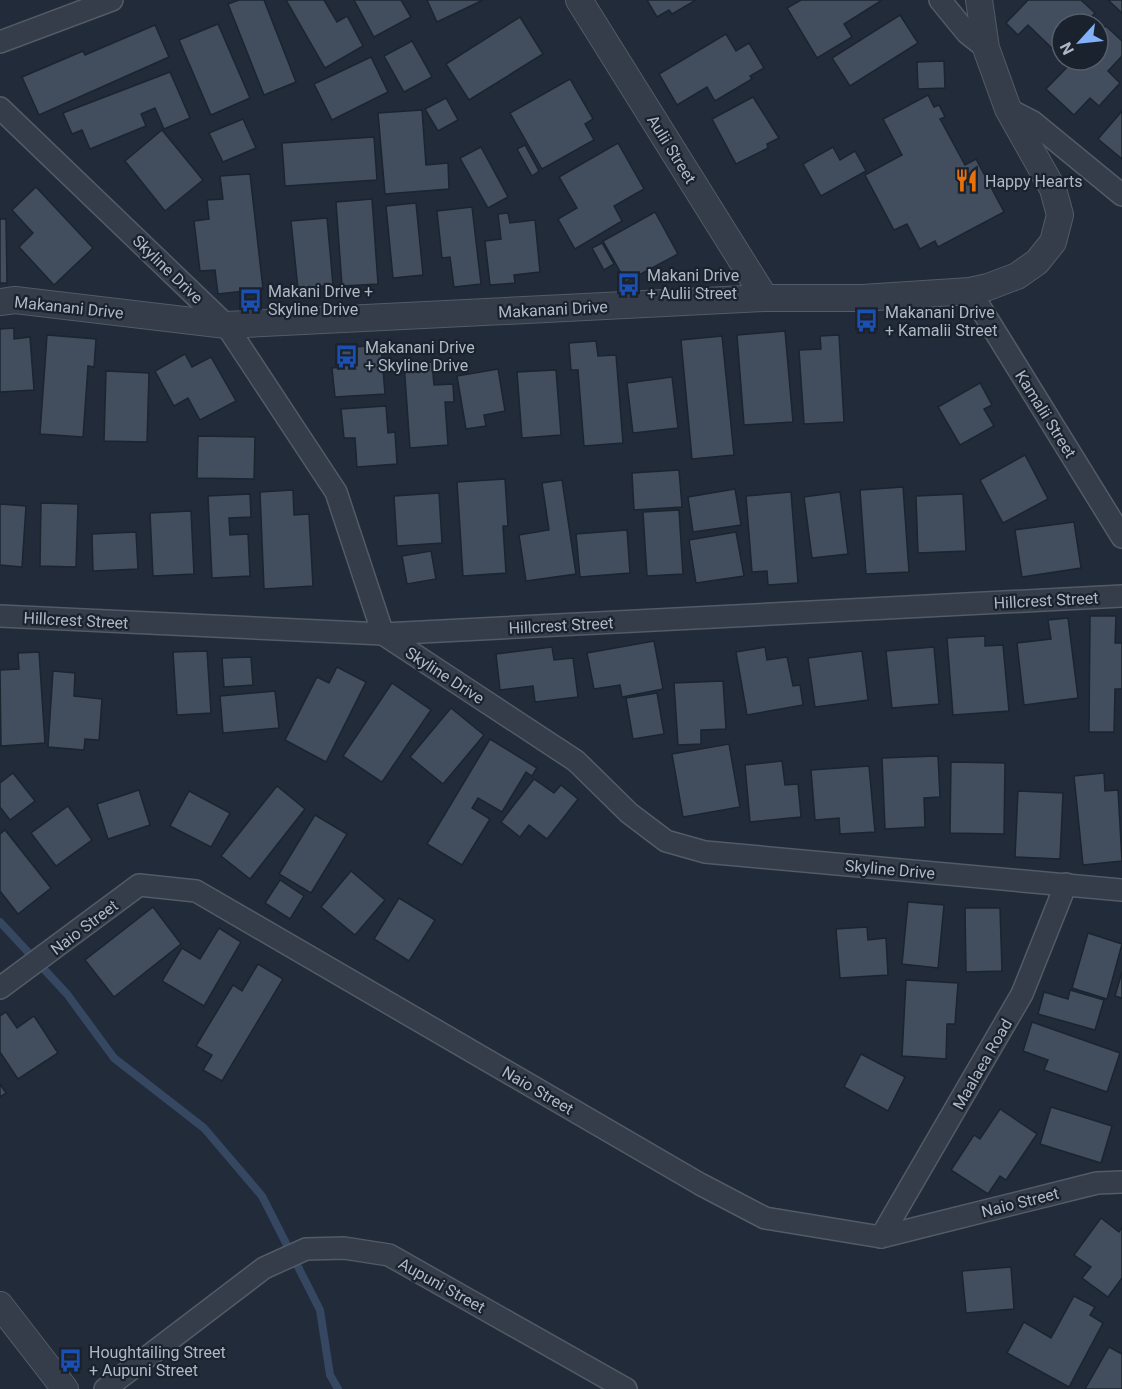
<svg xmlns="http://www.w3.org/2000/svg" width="1122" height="1389" viewBox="0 0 1122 1389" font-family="Roboto,sans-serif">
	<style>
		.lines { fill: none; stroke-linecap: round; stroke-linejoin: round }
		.stream { stroke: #354761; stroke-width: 8 }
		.building { fill: #424e5e; stroke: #1c2430; stroke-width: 1.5 }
		.minor-casing { stroke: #525b67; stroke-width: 24 }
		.tertiary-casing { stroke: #525b67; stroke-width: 28 }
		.minor { stroke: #353d4a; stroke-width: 21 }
		.tertiary { stroke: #353d4a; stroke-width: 26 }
		.labels { text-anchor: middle; stroke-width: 4.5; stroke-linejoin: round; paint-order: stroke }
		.street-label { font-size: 16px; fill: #afb8c6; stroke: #1a222e }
		.poi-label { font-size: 16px; fill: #afb8c6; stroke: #1a222e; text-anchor: start }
	</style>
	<rect width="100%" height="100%" fill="#212b39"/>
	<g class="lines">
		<polyline class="stream" points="0,922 67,994 114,1058 204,1128 262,1196 320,1310 330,1375 338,1389"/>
	</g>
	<g class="building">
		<polygon points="239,0 264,0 296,82 264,95 228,4"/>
		<polygon points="286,0 324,0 337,22 347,16 363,46 325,68"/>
		<polygon points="354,0 401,0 411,17 374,37"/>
		<polygon points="427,0 483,0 437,22"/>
		<polygon points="647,0 696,0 672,14 669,10 657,17"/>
		<polygon points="801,0 882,0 844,24 852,37 817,58 787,8"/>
		<polygon points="1028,0 1081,0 1095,13 1085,24 1062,24 1062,48 1057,53 1028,25 1018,35 1006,23"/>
		<polygon points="1108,0 1122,0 1122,13"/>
		<polygon points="900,15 918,43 850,86 832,58"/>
		<polygon points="520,17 543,54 469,100 446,64"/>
		<polygon points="218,24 250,98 211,115 179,40"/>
		<polygon points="155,25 169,57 39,115 22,77 83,51 85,55"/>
		<polygon points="1106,26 1122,41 1122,56 1108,71 1120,83 1099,106 1090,98 1074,115 1046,89 1074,60 1098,60 1098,34"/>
		<polygon points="726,34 736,51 749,43 764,68 750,76 752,79 715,101 707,87 677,105 659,74"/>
		<polygon points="412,41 432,77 404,92 384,56"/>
		<polygon points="371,57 388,92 332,120 314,84"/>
		<polygon points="944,61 945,88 918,89 917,62"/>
		<polygon points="170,72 190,118 164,129 155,108 141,114 146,126 90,149 82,130 72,134 63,113"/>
		<polygon points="570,79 593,119 585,124 594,140 542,169 510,113"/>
		<polygon points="928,95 934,107 939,105 945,117 940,119 965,165 976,159 1004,212 938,247 935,241 920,249 907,224 894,230 865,175 902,155 883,119"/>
		<polygon points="753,97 779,138 767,144 768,148 736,164 712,119"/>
		<polygon points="446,98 458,120 438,131 425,109"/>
		<polygon points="422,110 426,165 448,163 449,189 385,194 378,113"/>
		<polygon points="1122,111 1122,159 1098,139"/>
		<polygon points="243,119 256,148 223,162 209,133"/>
		<polygon points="162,130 203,180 165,211 125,161"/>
		<polygon points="374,137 377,180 285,186 282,143"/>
		<polygon points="618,143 644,189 614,206 622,221 575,249 558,219 577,208 559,177"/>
		<polygon points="525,145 539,171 532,176 517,149"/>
		<polygon points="481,147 508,197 488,208 460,158"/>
		<polygon points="833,147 840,160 855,151 866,171 821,196 803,164"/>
		<polygon points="250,174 263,289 218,294 215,270 200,271 194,221 209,219 207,200 223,199 220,176"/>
		<polygon points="36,187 93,248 54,285 19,247 33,233 12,210"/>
		<polygon points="372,199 378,284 342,286 336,202"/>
		<polygon points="416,203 423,275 393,278 386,206"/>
		<polygon points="472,207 481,284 454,287 450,257 442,258 437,211"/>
		<polygon points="655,212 678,254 626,282 603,241"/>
		<polygon points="508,213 510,223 535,220 540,272 514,275 515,283 490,285 485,241 501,239 498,214"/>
		<polygon points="327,218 333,285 298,289 291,221"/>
		<polygon points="0,219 6,219 7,283 0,283"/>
		<polygon points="602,243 614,264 604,270 592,248"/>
		<polygon points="14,328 14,339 30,337 34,390 0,392 0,329"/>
		<polygon points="785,331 793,422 744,425 737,335"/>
		<polygon points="47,335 96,339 94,367 88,366 83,437 40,434"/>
		<polygon points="839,335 844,422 804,424 799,350 821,349 820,336"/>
		<polygon points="722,336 734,455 692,459 681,340"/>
		<polygon points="596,341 598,356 616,355 623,443 584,446 578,370 571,370 569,343"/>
		<polygon points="381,345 385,394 335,397 332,368 342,367 340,348"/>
		<polygon points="185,354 192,367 211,357 236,401 200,420 188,398 174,406 155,371"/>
		<polygon points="432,362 434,385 453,384 454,402 445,402 448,445 410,448 404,363"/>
		<polygon points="498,369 505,411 484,415 486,426 466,429 457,376"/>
		<polygon points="556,370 561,435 522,438 517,372"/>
		<polygon points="106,371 149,373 147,442 104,441"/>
		<polygon points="672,377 678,428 633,433 627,383"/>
		<polygon points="980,383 992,405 984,409 994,426 960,445 938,407"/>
		<polygon points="386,406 388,433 395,432 397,464 357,467 355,438 344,438 341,409"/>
		<polygon points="198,436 255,437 254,479 197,478"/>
		<polygon points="1025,455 1048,499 1003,523 980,480"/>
		<polygon points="679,470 682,507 634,510 632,473"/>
		<polygon points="505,479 508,526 503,526 506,573 463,576 457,482"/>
		<polygon points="562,480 576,574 526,581 519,535 549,530 542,483"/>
		<polygon points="903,487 909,572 866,574 860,490"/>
		<polygon points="735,489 741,525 693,532 688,497"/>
		<polygon points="293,490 294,515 309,514 313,586 264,589 260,492"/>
		<polygon points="791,492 798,583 768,585 767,571 752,572 746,496"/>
		<polygon points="840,492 848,554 812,558 804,497"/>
		<polygon points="439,493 442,543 397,546 394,496"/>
		<polygon points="250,494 251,517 229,518 230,535 248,534 250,576 212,578 208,496"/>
		<polygon points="963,494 966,551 918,553 916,496"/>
		<polygon points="41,503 78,504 76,567 40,566"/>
		<polygon points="0,504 26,506 22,567 0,565"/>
		<polygon points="679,510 683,574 647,576 643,512"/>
		<polygon points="191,511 194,574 153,576 150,513"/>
		<polygon points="1074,522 1081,568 1022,577 1015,530"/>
		<polygon points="627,530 630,573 580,577 576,534"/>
		<polygon points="136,532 138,569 93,571 92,534"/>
		<polygon points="736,532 744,576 696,583 689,540"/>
		<polygon points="431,551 436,579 407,584 402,556"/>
		<polygon points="1090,616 1116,616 1115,643 1122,643 1122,689 1115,689 1114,732 1089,732"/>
		<polygon points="1068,618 1078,698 1024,705 1017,643 1051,639 1048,620"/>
		<polygon points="985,636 985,646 1003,645 1009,711 953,715 947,638"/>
		<polygon points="654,641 663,689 622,697 620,685 594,689 587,653"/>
		<polygon points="552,647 554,660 573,658 578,697 535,702 533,686 500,690 496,654"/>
		<polygon points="765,647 767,660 787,657 793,686 800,685 803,705 747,715 736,652"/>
		<polygon points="934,647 939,704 892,708 886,651"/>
		<polygon points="207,651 211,713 177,715 173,652"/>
		<polygon points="862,651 868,700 815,707 808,658"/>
		<polygon points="39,652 45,743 1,746 0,670 19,669 18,653"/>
		<polygon points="251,657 253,685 224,687 222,658"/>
		<polygon points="337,667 366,682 326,762 285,740 317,677 329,683"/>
		<polygon points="53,671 75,673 74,696 102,699 99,740 85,739 84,750 48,747"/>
		<polygon points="723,681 726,729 701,730 701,744 678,745 674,683"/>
		<polygon points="392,683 431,710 382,782 343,756"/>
		<polygon points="275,691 279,728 223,733 220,696"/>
		<polygon points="657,693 664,734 633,739 626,698"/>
		<polygon points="451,708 484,735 443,784 410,757"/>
		<polygon points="490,739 537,768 532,776 526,772 502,812 478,798 472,808 490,819 462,865 427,844"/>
		<polygon points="729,744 740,807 683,817 672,754"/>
		<polygon points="938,756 940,797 924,798 925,827 885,829 882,758"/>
		<polygon points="782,761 785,785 798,784 801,817 750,822 745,765"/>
		<polygon points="951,762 1005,763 1004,834 950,833"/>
		<polygon points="869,766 875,832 840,834 839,818 815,820 811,770"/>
		<polygon points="13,773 35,801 10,820 0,807 0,783"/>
		<polygon points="1104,773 1105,791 1118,790 1122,861 1083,865 1074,776"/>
		<polygon points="534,779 554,793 561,785 578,799 547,839 529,825 520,837 501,822"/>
		<polygon points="277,786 305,809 250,879 221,856"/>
		<polygon points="139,790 150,825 108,839 97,804"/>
		<polygon points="189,791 230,813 211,847 170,826"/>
		<polygon points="1018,791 1063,793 1060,859 1015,857"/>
		<polygon points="68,806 92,840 56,866 31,833"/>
		<polygon points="315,815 347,834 311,893 279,874"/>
		<polygon points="5,830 51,888 18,914 0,891 0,834"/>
		<polygon points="351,871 385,900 355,935 321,907"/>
		<polygon points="280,880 304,896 290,919 265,903"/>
		<polygon points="399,898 435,920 409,961 374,939"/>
		<polygon points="908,902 944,905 938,968 902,964"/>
		<polygon points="153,907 181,944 114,997 85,960"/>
		<polygon points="965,908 1000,908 1002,971 966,972"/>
		<polygon points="867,927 868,940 886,938 888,975 840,978 836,929"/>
		<polygon points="219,928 241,942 204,1006 162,981 182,948 200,959"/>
		<polygon points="1088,933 1122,944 1107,999 1072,988"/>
		<polygon points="258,964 283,979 222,1081 203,1070 212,1055 196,1046 233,985 242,991"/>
		<polygon points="1122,972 1122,998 1115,996"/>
		<polygon points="906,980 958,983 955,1024 947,1024 946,1059 902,1056"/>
		<polygon points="1070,990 1104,1000 1095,1030 1038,1014 1044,992 1068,999"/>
		<polygon points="6,1012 17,1028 34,1016 58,1053 18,1079 0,1052 0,1016"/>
		<polygon points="1032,1022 1120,1053 1107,1092 1044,1070 1048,1060 1023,1051"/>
		<polygon points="861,1054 905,1077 888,1111 844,1087"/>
		<polygon points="0,1084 6,1093 0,1097"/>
		<polygon points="1051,1107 1112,1126 1101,1163 1040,1144"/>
		<polygon points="1000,1109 1037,1134 1006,1180 1000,1176 988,1194 951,1170 974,1135 980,1139"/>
		<polygon points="1101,1218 1119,1232 1122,1227 1122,1278 1108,1297 1082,1278 1091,1267 1074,1255"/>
		<polygon points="1011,1267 1014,1309 966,1313 962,1271"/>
		<polygon points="1074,1296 1095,1307 1090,1315 1103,1323 1069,1387 1007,1353 1024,1322 1051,1338"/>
		<polygon points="1109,1347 1122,1354 1122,1389 1085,1389"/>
	</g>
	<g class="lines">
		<defs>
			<g id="minor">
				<polyline points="940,0 967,33 986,48"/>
				<polyline points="0,42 112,0"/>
				<polyline points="0,108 226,325 336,492 383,634 576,761 629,813 666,841 705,852 1122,890"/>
				<polyline points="1008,109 1033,122 1122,195"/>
				<polyline points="970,291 1122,537"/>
				<polyline points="0,616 383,634 1122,596"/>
				<polyline points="0,988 139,885 196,891 700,1184 765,1218 881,1237 1097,1183 1122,1182"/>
				<polyline points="881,1237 1022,994 1066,884"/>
				<polyline points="105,1389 264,1268 306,1249 344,1248 389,1255 626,1389"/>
			</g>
			<g id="tertiary">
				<polyline points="579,0 765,298"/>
				<polyline points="0,302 15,300 226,325 765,298 862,298 970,291 988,287 1017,276 1037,262 1053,242 1060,215 1053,189 1008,109 986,48 979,0"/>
				<polyline points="0,1305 65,1389"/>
			</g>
		</defs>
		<use href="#minor" class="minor-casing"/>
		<use href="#tertiary" class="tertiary-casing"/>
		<use href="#minor" class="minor"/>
		<use href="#tertiary" class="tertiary"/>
	</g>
	<defs>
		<symbol id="restaurant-bare" viewBox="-9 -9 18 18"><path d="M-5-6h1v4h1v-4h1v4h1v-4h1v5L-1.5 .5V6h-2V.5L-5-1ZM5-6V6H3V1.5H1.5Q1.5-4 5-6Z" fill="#e8710a" stroke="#1a222e" stroke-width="2.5" paint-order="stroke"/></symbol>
		<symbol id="bus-bare" viewBox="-9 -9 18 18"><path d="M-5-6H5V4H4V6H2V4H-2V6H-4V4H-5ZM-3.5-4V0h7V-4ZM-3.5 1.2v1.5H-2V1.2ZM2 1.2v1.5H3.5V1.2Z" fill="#1a4fb4" stroke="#1a222e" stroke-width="2.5" paint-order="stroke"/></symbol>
	</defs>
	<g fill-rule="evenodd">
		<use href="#restaurant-bare" x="950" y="164" width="33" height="33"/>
		<use href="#bus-bare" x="612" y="268" width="33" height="33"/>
		<use href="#bus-bare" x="234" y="284" width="33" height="33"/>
		<use href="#bus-bare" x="850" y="304" width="33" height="33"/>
		<use href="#bus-bare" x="330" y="340" width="33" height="33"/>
		<use href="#bus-bare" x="54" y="1344" width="33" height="33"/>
	</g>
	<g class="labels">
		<g class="street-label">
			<text transform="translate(672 149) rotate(58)" y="6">Aulii Street</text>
			<text transform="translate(168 269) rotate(44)" y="6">Skyline Drive</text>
			<text transform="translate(69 307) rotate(6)" y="6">Makanani Drive</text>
			<text transform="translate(553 309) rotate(-3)" y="6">Makanani Drive</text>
			<text transform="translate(1046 414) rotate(58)" y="6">Kamalii Street</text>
			<text transform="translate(1046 600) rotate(-3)" y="6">Hillcrest Street</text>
			<text transform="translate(76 620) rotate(3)" y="6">Hillcrest Street</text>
			<text transform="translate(561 625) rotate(-3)" y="6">Hillcrest Street</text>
			<text transform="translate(445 675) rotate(33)" y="6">Skyline Drive</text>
			<text transform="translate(890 869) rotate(5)" y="6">Skyline Drive</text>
			<text transform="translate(84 927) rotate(-37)" y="6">Naio Street</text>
			<text transform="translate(982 1064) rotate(-60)" y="6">Maalaea Road</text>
			<text transform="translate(538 1090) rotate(30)" y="6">Naio Street</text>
			<text transform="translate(1020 1202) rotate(-14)" y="6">Naio Street</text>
			<text transform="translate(442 1285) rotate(29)" y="6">Aupuni Street</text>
		</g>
		<g class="poi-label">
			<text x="985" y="187">Happy Hearts</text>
			<text x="647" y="281">Makani Drive<tspan x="647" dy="18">+ Aulii Street</tspan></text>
			<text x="268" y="297">Makani Drive +<tspan x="268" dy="18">Skyline Drive</tspan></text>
			<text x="885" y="318">Makanani Drive<tspan x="885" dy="18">+ Kamalii Street</tspan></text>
			<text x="365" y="353">Makanani Drive<tspan x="365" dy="18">+ Skyline Drive</tspan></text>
			<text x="89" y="1358">Houghtailing Street<tspan x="89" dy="18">+ Aupuni Street</tspan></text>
		</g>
	</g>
	<g transform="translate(1080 42) rotate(243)"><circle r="28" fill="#1a222e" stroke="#565e6b" stroke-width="1.5"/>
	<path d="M0-4.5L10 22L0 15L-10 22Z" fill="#82b0f9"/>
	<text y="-9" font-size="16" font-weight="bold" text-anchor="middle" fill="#afb8c6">N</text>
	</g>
</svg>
